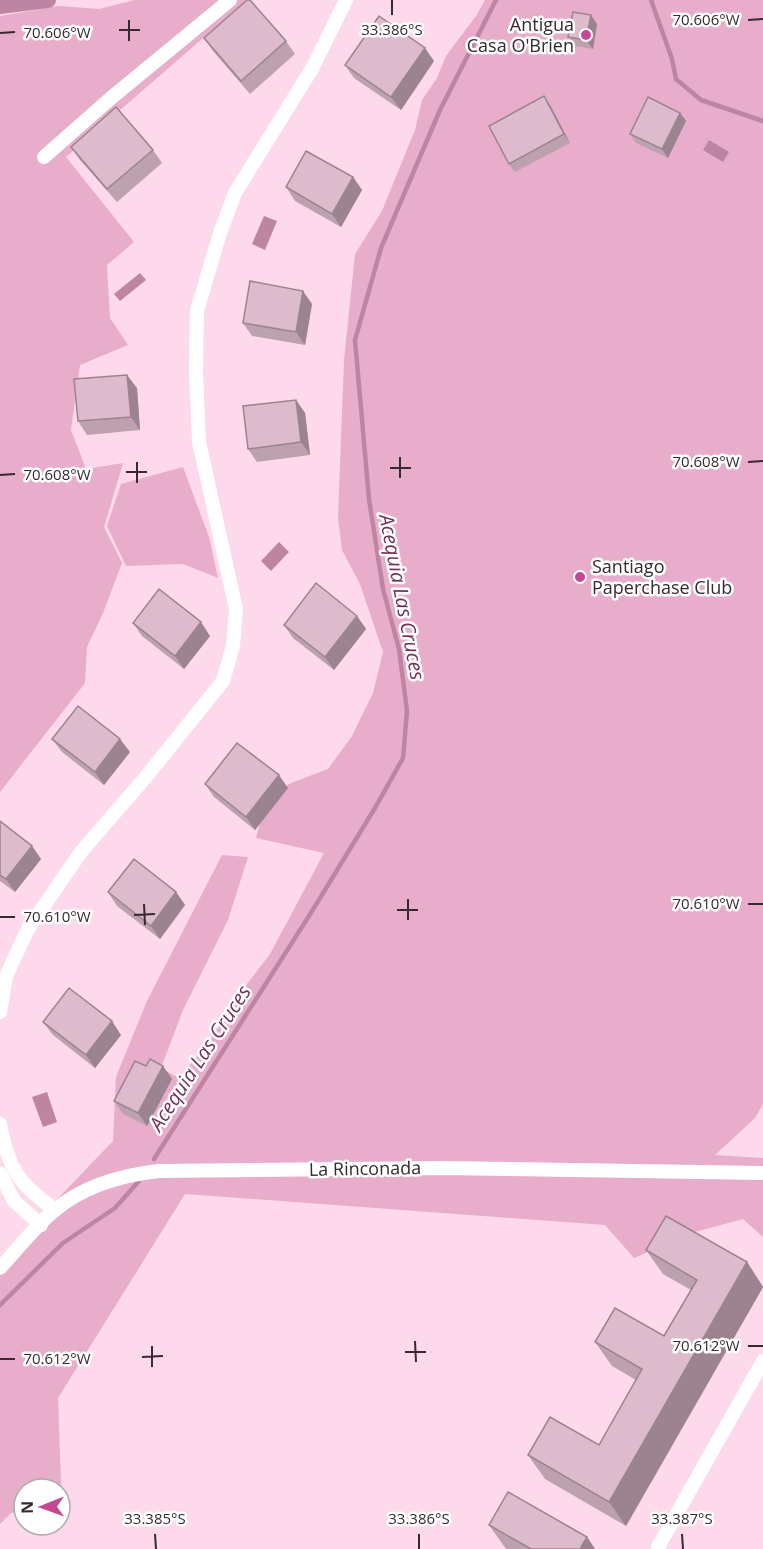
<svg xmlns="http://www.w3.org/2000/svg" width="763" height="1549" viewBox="0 0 763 1549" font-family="'Open Sans',sans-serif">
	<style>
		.green { fill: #e7adcb }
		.water { fill: #be85a3 }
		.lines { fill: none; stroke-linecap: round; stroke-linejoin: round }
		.stream { stroke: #be85a3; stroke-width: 4.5 }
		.canal { stroke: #be85a3; stroke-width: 16 }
		.street { stroke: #fff; stroke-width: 14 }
		.wall { fill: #bea1af }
		.shaded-wall { fill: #9b838f }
		.building { fill: #dbc; stroke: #9b838f; stroke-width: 1.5 }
		.ticks { fill: none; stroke: #362930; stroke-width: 2 }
		.poi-dot { fill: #c64894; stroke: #fff; stroke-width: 2 }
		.labels { text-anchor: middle; stroke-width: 5; stroke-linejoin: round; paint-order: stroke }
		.poi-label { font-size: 18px; fill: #362930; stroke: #fff; text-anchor: end }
		.street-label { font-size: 18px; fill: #362930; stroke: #fff }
		.water-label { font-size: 20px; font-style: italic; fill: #742e57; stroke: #fff }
		.ticks-label { font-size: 15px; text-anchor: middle; fill: #362930; stroke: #fff; stroke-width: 5; stroke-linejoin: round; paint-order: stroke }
	</style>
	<rect width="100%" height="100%" fill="#fdd9eb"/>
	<g class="green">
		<polygon points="135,0 247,0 66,157 134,242 107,265 110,318 128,345 80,365 71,430 86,469 123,463 104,527 122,563 103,613 87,647 85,683 0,792 0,16 59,6 99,9"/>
		<polygon points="485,0 763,0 763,1104 755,1118 715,1155 763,1158 763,1237 743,1219 695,1232 634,1258 605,1225 185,1194 58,1398 62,1508 60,1508 60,1489 24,1489 24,1512 11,1513 0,1524 0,1259 113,1141 116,1077 147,1001 222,855 248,857 228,920 183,1010 161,1068 179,1078 207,1045 241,992 270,954 324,853 256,838 266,799 291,783 328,769 352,736 373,693 383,652 360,584 342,550 338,518 344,360 355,254 382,211 415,130 422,100 437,78 446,56 476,16"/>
		<polygon points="183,467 209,537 218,578 183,564 126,566 107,526 121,484"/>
	</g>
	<g class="water">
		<polygon points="709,140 729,152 723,162 703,150"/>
		<polygon points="264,216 277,221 265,250 252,244"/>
		<polygon points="140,273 146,280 120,301 114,294"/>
		<polygon points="279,542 289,552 271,571 261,561"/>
		<polygon points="47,1092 57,1122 43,1127 32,1097"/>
	</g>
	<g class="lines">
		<g class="stream">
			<polyline points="651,0 672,59 676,79 701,100 763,121"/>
			<polyline points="154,1159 309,916 375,808 403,758 407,711 399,649 383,589 369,499 355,340 381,248 440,110 496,0"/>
			<polyline points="0,1305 63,1243 115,1208 139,1181"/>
		</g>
		<polyline class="canal" points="0,6 48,0"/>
		<g class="street">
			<polyline points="44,157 111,98 230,0"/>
			<polyline points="0,1012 6,976 28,929 81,852 145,778 223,681 233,646 236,609 199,442 196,372 197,311 220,233 235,193 313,67 346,0"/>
			<path d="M 0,1124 C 9,1170 18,1183 55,1210"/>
			<polyline points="0,1173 14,1201 41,1225"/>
			<path d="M 0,1268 C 18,1249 35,1226 55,1210 C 85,1185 122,1175 159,1171 L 442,1168 L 763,1173"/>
			<polyline points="658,1547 763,1361"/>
		</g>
	</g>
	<g class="wall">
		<polygon points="597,24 593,49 575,46 568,37"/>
		<polygon points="204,38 286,41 295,54 250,94 213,51"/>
		<polygon points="434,61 401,110 354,78 345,65"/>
		<polygon points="550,105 570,143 515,172 509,164"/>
		<polygon points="680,113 686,121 668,158 636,143 630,134"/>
		<polygon points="71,147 153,150 162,163 117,202 80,160"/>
		<polygon points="353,177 362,190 341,227 295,201 286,187"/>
		<polygon points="312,304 305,345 252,336 243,323"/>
		<polygon points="137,388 140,430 87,435 78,421"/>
		<polygon points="296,400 305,413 310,455 257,462 248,449"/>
		<polygon points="357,616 366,629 334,670 293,638 284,625"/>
		<polygon points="133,623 210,636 184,669 142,636"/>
		<polygon points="52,739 130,752 104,785 62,752"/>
		<polygon points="205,784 288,788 255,830 214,797"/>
		<polygon points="0,821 32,846 41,859 15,892 0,881"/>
		<polygon points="108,892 176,892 185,905 160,939 117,906"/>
		<polygon points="43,1022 121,1035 95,1068 53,1035"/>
		<polygon points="146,1066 163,1066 172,1079 147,1126 123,1114 114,1101"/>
		<polygon points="646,1250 747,1262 763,1287 626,1526 545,1479 528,1455 599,1445 636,1380 612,1366 595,1342 664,1336 691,1290 663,1274"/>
		<polygon points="489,1525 587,1537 595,1549 506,1549"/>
	</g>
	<g class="shaded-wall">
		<polygon points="591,15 597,24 593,49 586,40"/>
		<polygon points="425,48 434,61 401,110 391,97"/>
		<polygon points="544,96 550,105 570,143 564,134"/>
		<polygon points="680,113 686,121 668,158 662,149"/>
		<polygon points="353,177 362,190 341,227 332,214"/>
		<polygon points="303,291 312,304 305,345 296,332"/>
		<polygon points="127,375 137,388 140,430 131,417"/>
		<polygon points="296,400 305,413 310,455 301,442"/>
		<polygon points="357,616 366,629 334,670 325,657"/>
		<polygon points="201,622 210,636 184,669 175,656"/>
		<polygon points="120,739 130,752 104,785 95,772"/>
		<polygon points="279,775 288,788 255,830 246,817"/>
		<polygon points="32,846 41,859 15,892 6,879"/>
		<polygon points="176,892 185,905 160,939 151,926"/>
		<polygon points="112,1021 121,1035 95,1068 86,1055"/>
		<polygon points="163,1066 172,1079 147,1126 138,1113"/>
		<polygon points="747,1262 763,1287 626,1526 609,1502"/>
		<polygon points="587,1537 595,1549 580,1549"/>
	</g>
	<g class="building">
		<polygon points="247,0 250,0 286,41 241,81 204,38"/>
		<polygon points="573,12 591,15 586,40 568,37"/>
		<polygon points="379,16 425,48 391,97 345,65"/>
		<polygon points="544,96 564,134 509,164 489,126"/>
		<polygon points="648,97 680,113 662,149 630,134"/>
		<polygon points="116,107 153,150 107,189 71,147"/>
		<polygon points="306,151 353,177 332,214 286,187"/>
		<polygon points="250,281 303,291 296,332 243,323"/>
		<polygon points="127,375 131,417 78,421 74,379"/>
		<polygon points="296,400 301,442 248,449 243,406"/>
		<polygon points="316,583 357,616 325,657 284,625"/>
		<polygon points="159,589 201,622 175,656 133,623"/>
		<polygon points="78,706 120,739 95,772 52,739"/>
		<polygon points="237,743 279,775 246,817 205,784"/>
		<polygon points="0,821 32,846 6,879 0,875"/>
		<polygon points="134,859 176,892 151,926 108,892"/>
		<polygon points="69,988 112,1021 86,1055 43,1022"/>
		<polygon points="150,1059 163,1066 138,1113 114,1101 135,1061 146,1066"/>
		<polygon points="666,1216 747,1262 609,1502 528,1455 550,1417 599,1445 642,1369 595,1342 615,1308 664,1336 697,1280 646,1250"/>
		<polygon points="508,1492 587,1537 580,1549 531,1549 489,1525"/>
	</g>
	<path class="ticks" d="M 392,0 L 392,15M 129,20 L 129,41M 748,20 L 763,19M 119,30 L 140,30M 0,33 L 15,32M 400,457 L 400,478M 137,462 L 137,483M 748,462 L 763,461M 390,468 L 411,468M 126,472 L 147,472M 0,475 L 15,474M 408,899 L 408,920M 144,904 L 145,925M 748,904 L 763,904M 397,910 L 418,910M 134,915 L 155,914M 0,917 L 15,917M 415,1341 L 416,1362M 152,1346 L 152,1367M 748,1346 L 763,1346M 405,1352 L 426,1352M 142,1357 L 163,1356M 0,1359 L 15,1359M 155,1534 L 156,1549M 419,1534 L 419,1549M 682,1534 L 683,1549"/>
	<g class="poi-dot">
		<circle cx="586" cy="35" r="6"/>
		<circle cx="580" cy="577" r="6"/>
	</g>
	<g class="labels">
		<g class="poi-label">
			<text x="574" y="31">Antigua<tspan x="574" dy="21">Casa O'Brien</tspan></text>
			<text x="592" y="573" text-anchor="start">Santiago<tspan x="592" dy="21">Paperchase Club</tspan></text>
		</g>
		<g class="street-label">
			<text transform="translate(365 1169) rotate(-1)" y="6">La Rinconada</text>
		</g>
		<g class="water-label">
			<text transform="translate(402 597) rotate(79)" y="7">Acequia Las Cruces</text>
			<text transform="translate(200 1058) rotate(-57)" y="7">Acequia Las Cruces</text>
		</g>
	</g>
	<g class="ticks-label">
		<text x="706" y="25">70.606°W</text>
		<text x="392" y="35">33.386°S</text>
		<text x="57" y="38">70.606°W</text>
		<text x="706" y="467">70.608°W</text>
		<text x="57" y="480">70.608°W</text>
		<text x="706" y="909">70.610°W</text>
		<text x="57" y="922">70.610°W</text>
		<text x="706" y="1351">70.612°W</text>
		<text x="57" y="1364">70.612°W</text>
		<text x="155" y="1524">33.385°S</text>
		<text x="419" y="1524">33.386°S</text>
		<text x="682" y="1524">33.387°S</text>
	</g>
	<g transform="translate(42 1507) rotate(269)"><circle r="28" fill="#ffffff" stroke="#afa9ac" stroke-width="1.5"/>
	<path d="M0-4.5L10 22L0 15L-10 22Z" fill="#c64894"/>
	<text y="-9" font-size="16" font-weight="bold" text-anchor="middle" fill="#362930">N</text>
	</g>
</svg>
